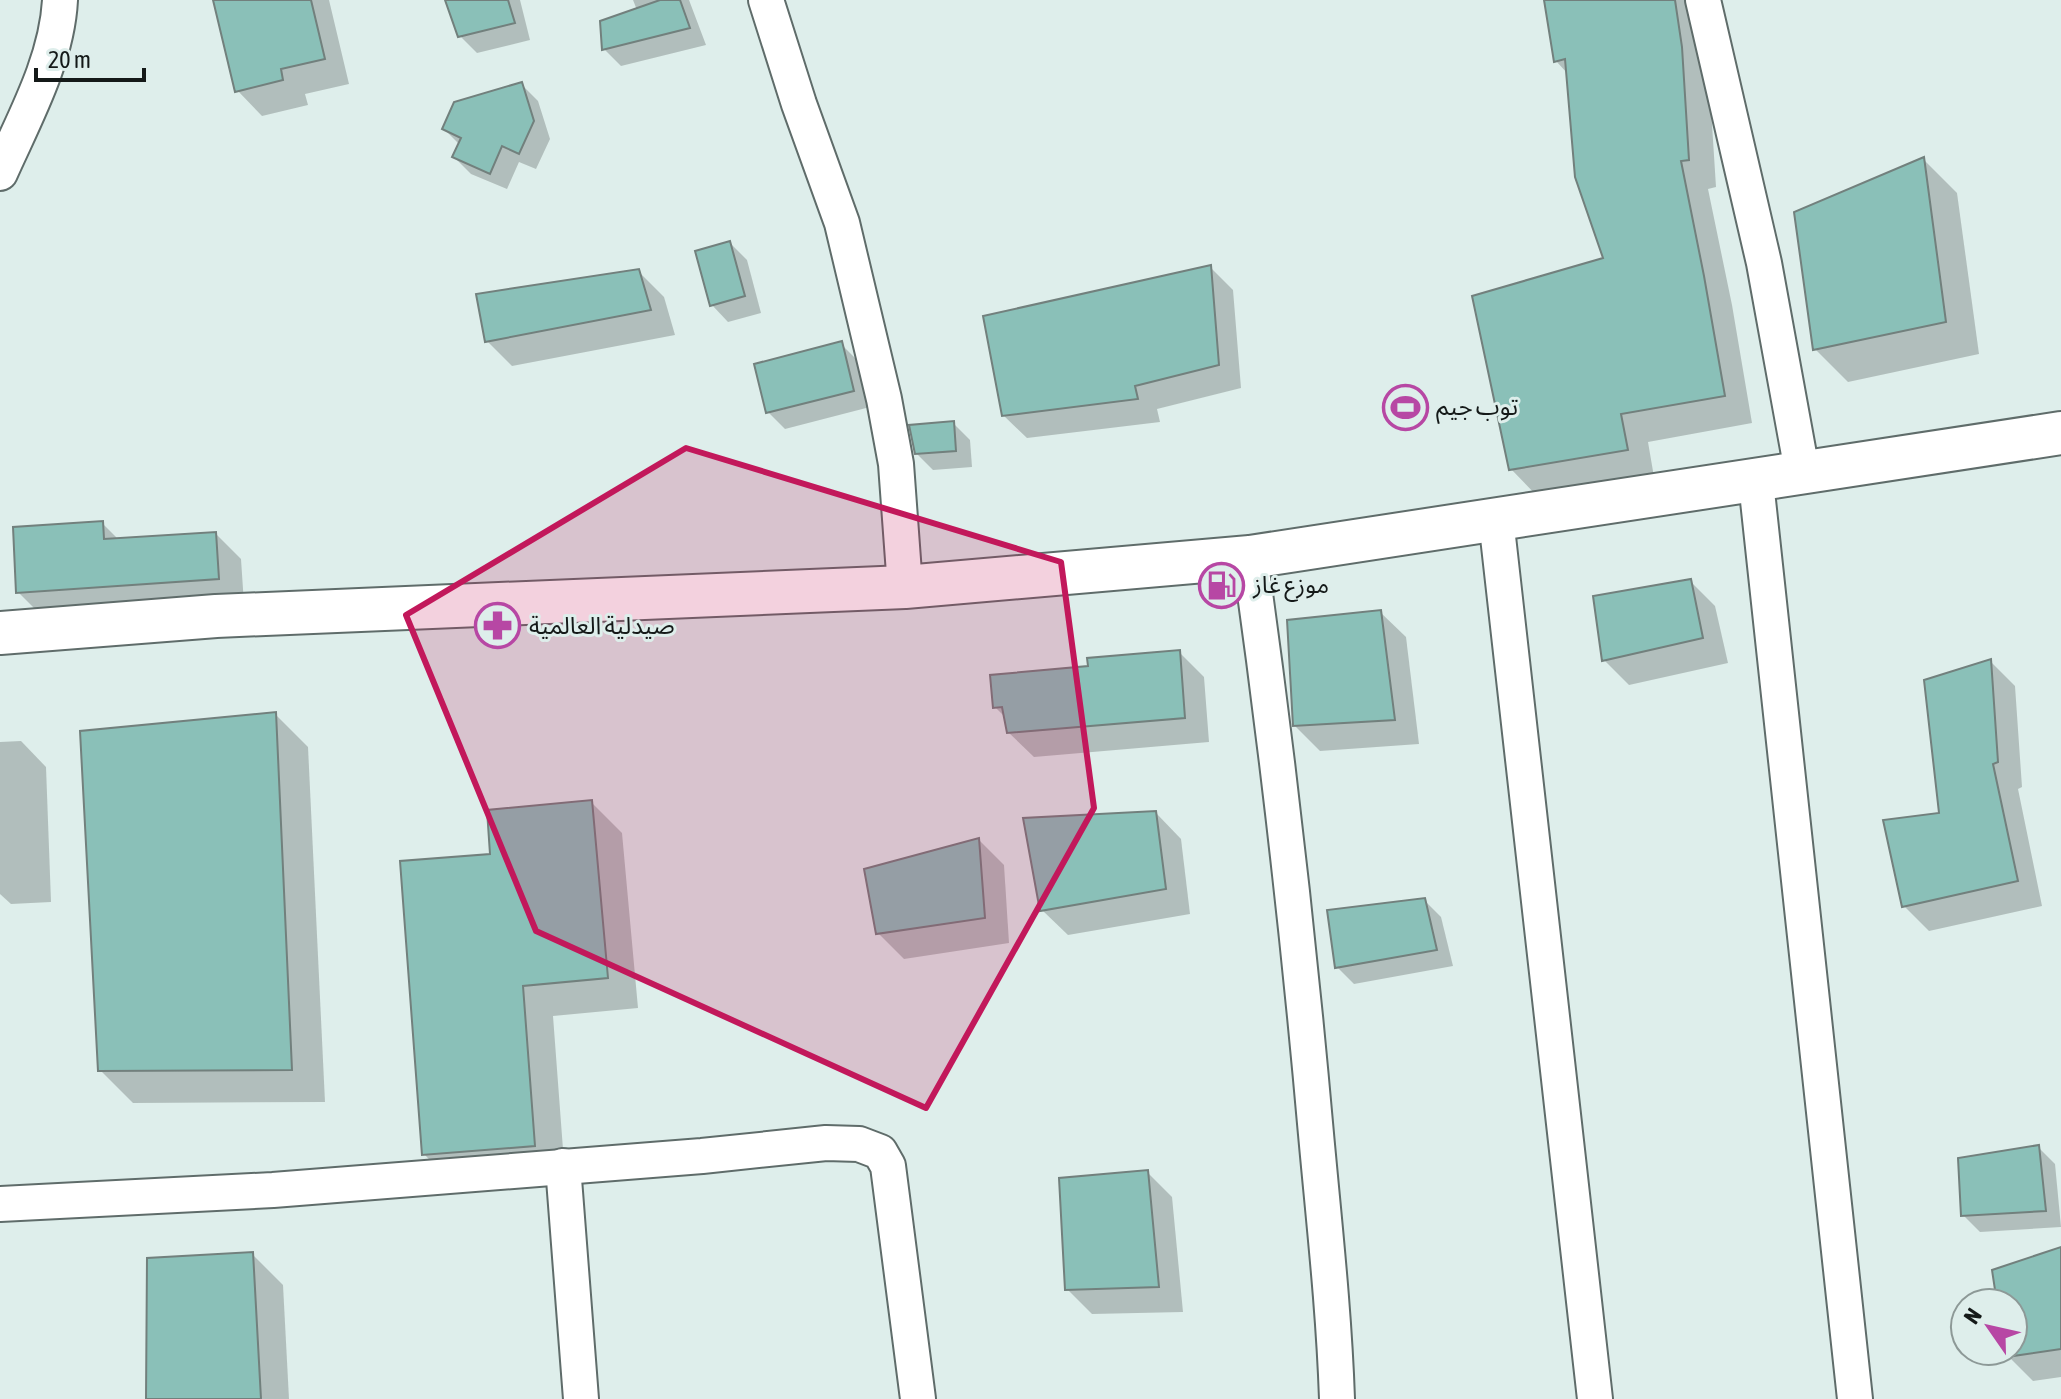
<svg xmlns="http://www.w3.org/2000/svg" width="2061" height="1399" viewBox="0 0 2061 1399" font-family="'Asap Condensed','Noto Sans Arabic',sans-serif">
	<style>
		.shadow { fill: #0003 }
		.building { fill: #8ac0b8; stroke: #72807d; stroke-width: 2 }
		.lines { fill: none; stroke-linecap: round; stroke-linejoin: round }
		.minor-casing { stroke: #5f6c6a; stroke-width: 38 }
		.tertiary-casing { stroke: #5f6c6a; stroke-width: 46 }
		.minor { stroke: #fff; stroke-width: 34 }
		.tertiary { stroke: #fff; stroke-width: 42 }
		.marked { fill: #c2185b; fill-opacity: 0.2; stroke: #c2185b; stroke-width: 6; stroke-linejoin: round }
		.labels { text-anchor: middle; stroke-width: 6; stroke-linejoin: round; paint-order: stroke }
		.poi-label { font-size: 24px; fill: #141918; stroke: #deeeeb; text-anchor: start }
	</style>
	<rect width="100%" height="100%" fill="#deeeeb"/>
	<g class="shadow">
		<polygon points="215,0 329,0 349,84 305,94 308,105 262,116 237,90"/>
		<polygon points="447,0 520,0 530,40 477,53 460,36"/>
		<polygon points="633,0 689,0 706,45 621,66 604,49 637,10"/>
		<polygon points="1546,0 1698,0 1709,77 1716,187 1708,189 1732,305 1752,423 1648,442 1654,477 1539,498 1511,469 1605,259 1568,74 1556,61"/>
		<polygon points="521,84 538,101 550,139 536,169 519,162 507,189 471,174 454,157 460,145 444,129"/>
		<polygon points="1924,160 1957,193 1979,354 1848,382 1815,349"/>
		<polygon points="730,243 747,260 761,313 728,322 712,305"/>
		<polygon points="1210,267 1233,290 1241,388 1157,409 1160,422 1027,438 1003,415"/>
		<polygon points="638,271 664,297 675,335 512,366 487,341"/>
		<polygon points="841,344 858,361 870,407 785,429 768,412"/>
		<polygon points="953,423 970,440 972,467 933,470 916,453"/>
		<polygon points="102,523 119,540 216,534 241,559 244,604 44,618 18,592"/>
		<polygon points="1690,581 1715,606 1728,663 1629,685 1604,660"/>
		<polygon points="1380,612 1406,637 1419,744 1320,751 1295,726"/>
		<polygon points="1179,652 1204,677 1209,742 1034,757 1008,732 1006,718 995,707 1090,668"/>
		<polygon points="1990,661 2015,686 2022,787 2018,789 2042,906 1929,931 1904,906 1941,814"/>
		<polygon points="275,714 308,747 325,1102 133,1103 100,1070"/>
		<polygon points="21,741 46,767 51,902 11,904 0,894 0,742"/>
		<polygon points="591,802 622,833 638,1008 553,1016 565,1176 454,1185 424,1154 492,856"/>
		<polygon points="1156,813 1181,839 1190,914 1068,935 1042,910"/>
		<polygon points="979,840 1004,865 1009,943 904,959 878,933"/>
		<polygon points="1424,900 1441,917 1453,966 1354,984 1337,967"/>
		<polygon points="2038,1147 2055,1164 2061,1227 1980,1232 1963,1215"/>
		<polygon points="1147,1172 1172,1197 1183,1312 1092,1314 1067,1289"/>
		<polygon points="2061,1249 2061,1377 2033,1381 2008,1356 2007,1351 2013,1351 2013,1303 1999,1303"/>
		<polygon points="252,1254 283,1285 289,1399 148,1399"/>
	</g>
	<g class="building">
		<polygon points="213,0 311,0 325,59 281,69 283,80 235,92"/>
		<polygon points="445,0 508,0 515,23 458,37"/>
		<polygon points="660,0 680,0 690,28 602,50 600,21"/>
		<polygon points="1544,0 1675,0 1682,47 1689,160 1681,161 1704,276 1725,396 1621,414 1628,450 1509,470 1472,296 1603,258 1575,177 1565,59 1554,62"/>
		<polygon points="522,82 534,121 519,154 502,146 490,174 452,157 461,138 442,129 454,102"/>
		<polygon points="1924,157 1946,322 1813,350 1794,212"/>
		<polygon points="730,241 745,296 710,306 695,251"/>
		<polygon points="1211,265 1219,365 1135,386 1138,399 1002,416 983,316"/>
		<polygon points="639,269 651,310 485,342 476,294"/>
		<polygon points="842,341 854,391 766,413 754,364"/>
		<polygon points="954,421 956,451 915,454 909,425"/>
		<polygon points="103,521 104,539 216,532 219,579 16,593 13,527"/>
		<polygon points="1691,579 1703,638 1602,661 1593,596"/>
		<polygon points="1381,610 1395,720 1293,726 1287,620"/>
		<polygon points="1180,650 1185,718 1007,733 1002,707 993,708 990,675 1088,666 1087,658"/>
		<polygon points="1991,659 1998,762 1993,764 2018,881 1902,907 1883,820 1939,813 1924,680"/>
		<polygon points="276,712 292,1070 98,1071 80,731"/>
		<polygon points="592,800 608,978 523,986 535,1146 422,1155 400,861 490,854 487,810"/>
		<polygon points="1156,811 1166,889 1040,911 1023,818"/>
		<polygon points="979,838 985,918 876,934 864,869"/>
		<polygon points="1425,898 1437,950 1335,968 1327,910"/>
		<polygon points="2039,1145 2046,1211 1961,1216 1958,1158"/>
		<polygon points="1148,1170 1159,1287 1065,1290 1059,1178"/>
		<polygon points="2061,1247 2061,1349 2006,1357 2005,1351 2013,1351 2013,1303 1997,1303 1992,1270"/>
		<polygon points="253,1252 261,1399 146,1399 147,1258"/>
	</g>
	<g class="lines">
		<defs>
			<g id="minor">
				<polyline points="766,0 799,104 842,223 884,399 896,464 905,587"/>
				<polyline points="1703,0 1764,263 1802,471"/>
				<path d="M 0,173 C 24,119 57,60 60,0"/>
				<polyline points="1756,482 1855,1399"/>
				<polyline points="1496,519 1595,1399"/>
				<path d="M 1250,557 C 1277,749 1299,941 1316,1134 C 1324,1222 1334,1310 1337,1399"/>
				<polyline points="563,1166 581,1399"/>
				<polyline points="0,1204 273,1190 702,1156 826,1143 859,1144 880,1152 888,1166 918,1399"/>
			</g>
			<polyline id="tertiary" points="0,633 216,616 905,587 1250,557 2061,433"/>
		</defs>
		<use href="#minor" class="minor-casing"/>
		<use href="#tertiary" class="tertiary-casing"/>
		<use href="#minor" class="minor"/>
		<use href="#tertiary" class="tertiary"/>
	</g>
	<path class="marked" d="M 686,448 L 1061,562 L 1094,808 L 926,1108 L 536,931 L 406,615 Z"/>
	<defs>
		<symbol id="stadium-ring" viewBox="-11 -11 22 22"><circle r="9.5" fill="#deeeeb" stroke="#b747a4" stroke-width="1.5"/><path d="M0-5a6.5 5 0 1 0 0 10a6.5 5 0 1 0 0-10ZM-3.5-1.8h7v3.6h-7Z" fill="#b747a4"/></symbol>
		<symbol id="fuel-ring" viewBox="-11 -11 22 22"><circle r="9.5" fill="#deeeeb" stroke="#b747a4" stroke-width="1.5"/><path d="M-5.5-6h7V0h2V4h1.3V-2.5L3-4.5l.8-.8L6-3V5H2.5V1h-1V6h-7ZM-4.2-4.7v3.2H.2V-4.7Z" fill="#b747a4"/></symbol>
		<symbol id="pharmacy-ring" viewBox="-11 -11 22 22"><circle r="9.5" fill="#deeeeb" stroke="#b747a4" stroke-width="1.5"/><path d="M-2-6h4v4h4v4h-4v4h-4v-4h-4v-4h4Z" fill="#b747a4"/></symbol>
	</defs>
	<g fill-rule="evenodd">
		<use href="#stadium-ring" x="1380" y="382" width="51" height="51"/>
		<use href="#fuel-ring" x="1196" y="560" width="51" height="51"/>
		<use href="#pharmacy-ring" x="472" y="600" width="51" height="51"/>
	</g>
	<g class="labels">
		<g class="poi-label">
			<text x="1436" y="415">توب جيم</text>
			<text x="1253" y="593">موزع غاز</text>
			<text x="529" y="634">صيدلية العالمية</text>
		</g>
	</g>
	<g transform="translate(1989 1327) rotate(304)"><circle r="38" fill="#deeeeb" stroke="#8d9997" stroke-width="2"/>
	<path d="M0-6L14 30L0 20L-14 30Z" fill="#b747a4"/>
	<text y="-12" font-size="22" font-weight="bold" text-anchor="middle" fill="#141918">N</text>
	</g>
	<path d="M36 68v12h108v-12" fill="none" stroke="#141918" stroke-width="4"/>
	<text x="48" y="68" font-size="24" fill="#141918" stroke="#deeeeb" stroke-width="6" paint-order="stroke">20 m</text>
</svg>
